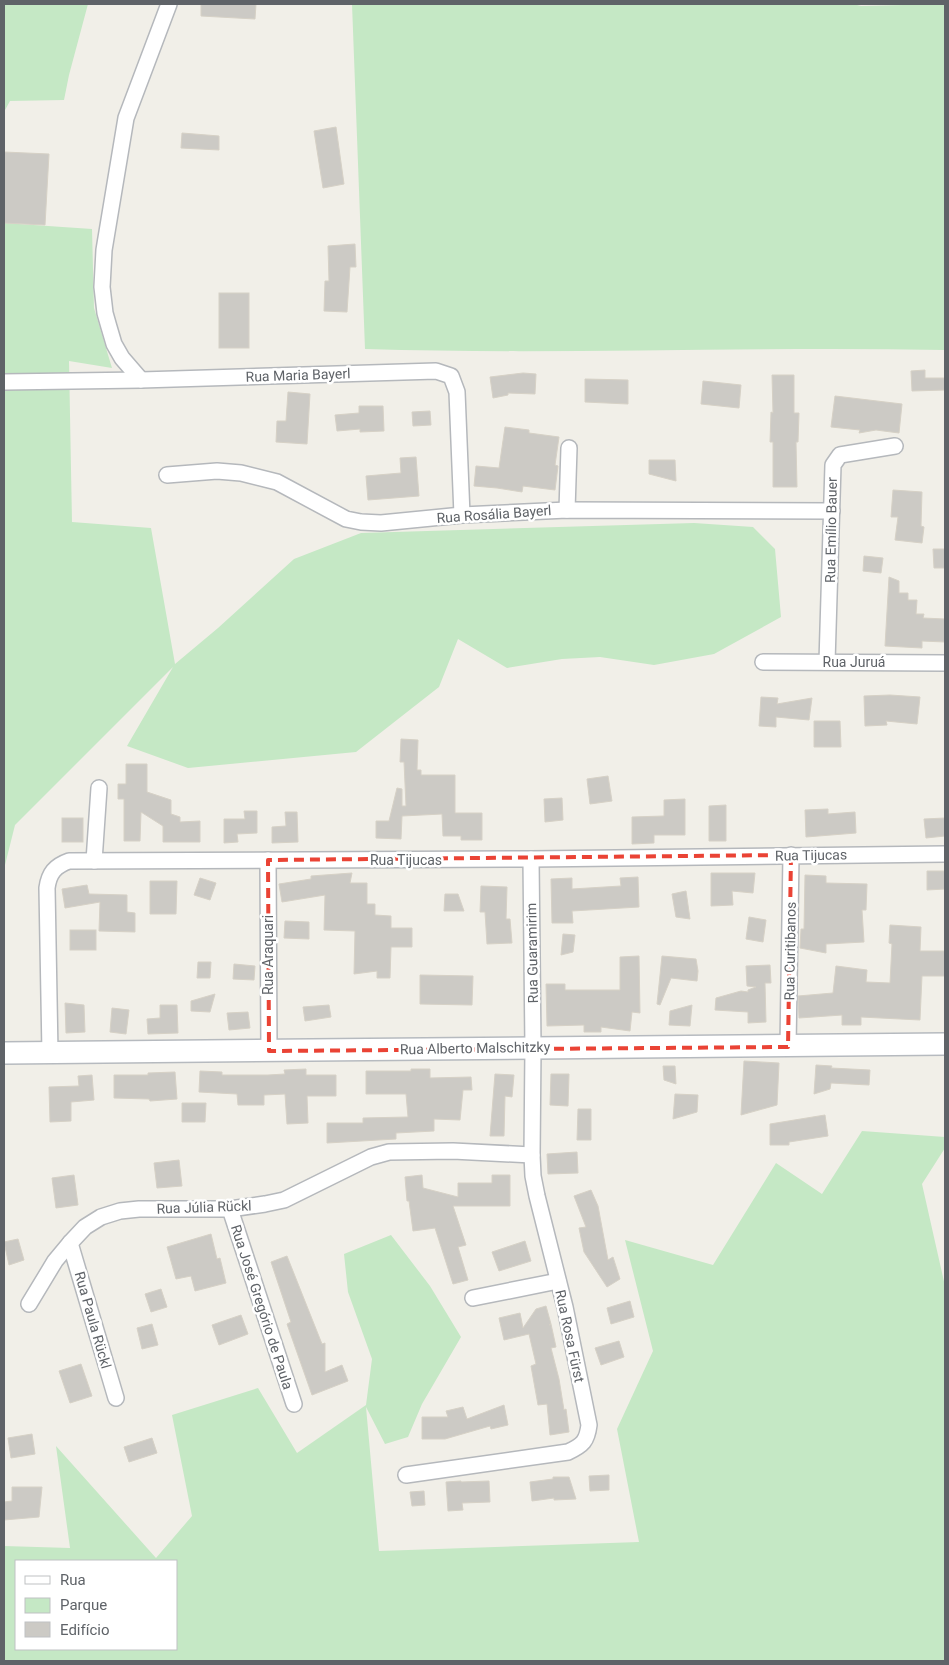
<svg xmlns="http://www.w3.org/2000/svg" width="949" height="1665" viewBox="0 0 949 1665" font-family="Roboto,sans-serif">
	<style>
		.green { fill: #c5e8c5; fill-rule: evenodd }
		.building { fill: #cccac5; stroke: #d6d1c6 }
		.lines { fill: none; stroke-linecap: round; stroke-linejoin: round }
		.street-casing { stroke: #b5b8bc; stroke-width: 18 }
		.secondary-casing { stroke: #b6babf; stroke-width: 24 }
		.street { stroke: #fff; stroke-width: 15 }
		.secondary { stroke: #fff; stroke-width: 21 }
		.marked { fill: none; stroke: #ea4335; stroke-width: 4; stroke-dasharray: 10 6; stroke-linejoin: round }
		.labels { text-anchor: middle; stroke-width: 5; stroke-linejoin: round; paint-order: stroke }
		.street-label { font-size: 14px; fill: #5f6368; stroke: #fff }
	</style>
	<rect width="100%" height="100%" fill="#f1efe8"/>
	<g class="green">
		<polygon points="4,4 88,4 69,75 64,100 10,101 4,112"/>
		<path d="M 352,4 L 853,4 L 861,6 L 945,4 L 945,350 C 752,346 558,355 365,349 Z"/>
		<polygon points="4,223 92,229 94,308 112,368 69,361 72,522 151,528 175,664 218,628 294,559 361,533 694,523 753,527 775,549 781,617 714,654 654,665 600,657 562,659 507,668 458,639 439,687 356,752 188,768 127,746 173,667 15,825 4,869"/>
		<path d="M 862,1131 L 945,1137 L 945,1148 L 922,1184 L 945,1286 L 945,1661 L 4,1661 L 4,1546 L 70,1548 L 56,1446 L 156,1558 L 192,1516 L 172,1415 L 258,1388 L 297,1453 L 366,1405 L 372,1359 L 348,1292 L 344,1254 L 391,1235 L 430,1286 L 461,1337 L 422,1404 L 408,1437 L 385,1444 L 366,1407 L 379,1551 L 639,1542 L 617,1429 L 653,1351 L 625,1240 L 713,1265 L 776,1163 L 822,1194 ZM 176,1561 L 176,1649 L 16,1649 L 16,1561 Z"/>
	</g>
	<g class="building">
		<polygon points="201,4 256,4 255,19 201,16"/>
		<polygon points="336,127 344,184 323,188 314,131"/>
		<polygon points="182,133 219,136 219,150 181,148"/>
		<polygon points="4,152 49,154 45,225 4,223"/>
		<polygon points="355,244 356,267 350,267 347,312 324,311 325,281 329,281 328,246"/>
		<rect x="219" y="293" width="30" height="55"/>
		<polygon points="925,370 925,378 945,378 945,390 912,391 911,371"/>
		<polygon points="523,373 536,374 535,394 508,393 508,395 493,398 490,377"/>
		<polygon points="772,375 794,375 794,413 799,413 798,442 796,442 797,487 773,487 773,442 770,442 771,412 773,413"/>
		<polygon points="585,379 628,380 628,404 585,402"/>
		<polygon points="703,381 741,385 739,408 701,404"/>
		<polygon points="288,392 310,394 307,444 276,442 277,421 286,421"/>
		<polygon points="835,396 902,404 899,433 876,430 859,433 860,430 831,427"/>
		<polygon points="359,406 383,406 384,431 360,432 360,429 337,431 335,415 359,413"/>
		<polygon points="430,411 431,425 413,426 412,412"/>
		<polygon points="505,427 529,430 529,433 559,437 555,465 558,466 555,490 523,486 522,492 497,488 474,486 476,466 499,468"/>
		<polygon points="416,457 419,496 368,500 366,476 401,473 400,458"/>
		<polygon points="649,460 675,460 676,481 649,474"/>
		<polygon points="893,490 922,492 921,526 924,527 922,543 895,540 898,517 891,517"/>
		<polygon points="933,549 945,549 945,568 934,568"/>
		<polygon points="864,556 883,558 881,573 863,571"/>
		<polygon points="889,577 899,581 899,593 908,593 908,600 917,600 916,614 924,614 923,618 945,619 945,642 922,641 922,648 885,646"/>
		<polygon points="890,695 920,697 917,724 886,721 887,725 865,726 864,696"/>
		<polygon points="761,697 778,698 777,704 812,698 809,720 776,717 776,727 759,726"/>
		<polygon points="814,721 840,721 841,747 814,747"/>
		<polygon points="401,739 418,740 417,770 421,770 421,775 455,775 455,813 482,813 482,840 461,840 461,836 443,836 442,814 402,816 401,839 376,838 376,821 389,821 397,788 402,789 402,806 406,806 404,762 400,762"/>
		<polygon points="126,764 147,764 147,792 171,800 171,814 180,817 180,822 200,821 200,842 163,842 163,826 141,812 140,841 124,841 124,799 118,799 118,784 126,784"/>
		<polygon points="608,776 612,801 590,804 587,779"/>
		<polygon points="562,798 563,820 545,822 544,799"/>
		<polygon points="685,799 685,835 654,835 654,843 632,844 632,817 664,816 664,800"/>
		<polygon points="726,805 726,841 709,841 709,806"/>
		<polygon points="828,809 828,814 855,812 856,833 806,837 805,810"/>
		<polygon points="244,811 257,811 257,833 237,834 238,842 224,843 224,819 245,819"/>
		<polygon points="285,812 297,812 298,842 272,843 272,827 286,826"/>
		<rect x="62" y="818" width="21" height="24"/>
		<polygon points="945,818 945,836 926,838 924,819"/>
		<polygon points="927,871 945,871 945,889 927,890"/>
		<polygon points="352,873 350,883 367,883 367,904 375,904 375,915 391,916 391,928 412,928 412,947 391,947 390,978 377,978 377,971 354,974 355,931 324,930 325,895 282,902 279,884 311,879 311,876"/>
		<polygon points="711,873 755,873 753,893 732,891 733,905 711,906"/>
		<polygon points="805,875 826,876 826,883 867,884 866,910 862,910 864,942 826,944 826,953 800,948 801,929 804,929"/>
		<polygon points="638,877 639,907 572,911 573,923 552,923 551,879 572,878 572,889 621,886 620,878"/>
		<polygon points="200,878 216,883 210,900 194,895"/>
		<polygon points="150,881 177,881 176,914 150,914"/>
		<polygon points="87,885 89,894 127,895 127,912 135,913 135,932 99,931 100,902 65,908 62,889"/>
		<polygon points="481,886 507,887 506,919 510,919 512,943 487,944 485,912 480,912"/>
		<polygon points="686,891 690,919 676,917 672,894"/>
		<polygon points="445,894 458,894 464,911 444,911"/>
		<polygon points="749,917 766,920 763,942 746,939"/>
		<polygon points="285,921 309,922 309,939 284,938"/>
		<polygon points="890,925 921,927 920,951 945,951 945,976 922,976 920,1020 861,1017 861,1025 842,1025 842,1015 799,1018 798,996 833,993 836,966 867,970 866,982 890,983 892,944 889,943"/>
		<rect x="70" y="930" width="26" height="20"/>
		<polygon points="563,934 575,935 573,952 561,955"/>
		<polygon points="639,956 640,1013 632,1012 630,1031 601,1027 601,1032 584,1032 584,1025 547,1026 546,984 565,984 565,990 620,990 620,957"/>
		<polygon points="662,956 696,959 698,971 697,981 671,978 660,1005 657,1004"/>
		<polygon points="198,962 211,962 210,978 197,978"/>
		<polygon points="234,964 255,966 254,980 233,979"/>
		<polygon points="770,965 771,983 765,983 766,1022 748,1023 748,1012 715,1010 716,998 741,991 748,992 748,990 756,987 747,986 746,966"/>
		<polygon points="420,975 473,976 472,1005 420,1004"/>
		<polygon points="215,994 210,1012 191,1011 191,1001"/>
		<polygon points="65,1003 84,1005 85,1032 66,1033"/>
		<polygon points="160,1005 177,1005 178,1033 148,1034 147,1019 160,1018"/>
		<polygon points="329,1005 331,1017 305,1021 303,1007"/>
		<polygon points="692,1005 690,1026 669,1025 670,1011"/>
		<polygon points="112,1008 129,1010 126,1034 110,1032"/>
		<polygon points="248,1012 250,1028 229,1030 227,1013"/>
		<polygon points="744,1061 779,1063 777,1105 741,1115"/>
		<polygon points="816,1065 832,1066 831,1068 870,1070 869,1085 831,1083 830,1089 814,1094"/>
		<polygon points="663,1066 675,1066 676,1084 664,1080"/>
		<polygon points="306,1069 306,1075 336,1075 336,1096 307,1096 308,1123 287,1124 285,1094 264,1095 264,1105 238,1105 237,1094 199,1092 200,1071 222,1072 222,1075 268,1075 285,1074 284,1070"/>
		<polygon points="411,1069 430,1069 430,1078 471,1077 472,1090 463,1090 460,1120 434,1119 434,1131 396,1133 396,1139 327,1143 327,1123 363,1123 363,1118 408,1117 406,1094 366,1094 366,1071 411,1071"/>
		<polygon points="175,1072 177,1099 150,1101 149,1099 114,1098 114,1075 148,1075 148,1073"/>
		<polygon points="495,1074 514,1075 512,1097 505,1096 504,1136 490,1136"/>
		<polygon points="551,1074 569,1074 568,1106 550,1105"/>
		<polygon points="92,1075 94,1100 71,1102 71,1121 50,1122 49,1087 79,1086 78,1076"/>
		<polygon points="675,1094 698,1095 697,1112 673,1119"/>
		<polygon points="182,1103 206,1103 205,1122 182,1122"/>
		<polygon points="578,1109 591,1109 591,1140 577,1140"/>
		<polygon points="825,1115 828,1136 789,1142 789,1145 770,1145 770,1124"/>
		<polygon points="577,1152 578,1173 548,1174 547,1154"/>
		<polygon points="179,1160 182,1186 157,1188 154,1163"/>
		<polygon points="74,1175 78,1205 56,1208 52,1178"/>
		<polygon points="422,1175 423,1188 458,1197 458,1183 492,1183 492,1175 510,1175 510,1206 453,1206 466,1245 458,1247 468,1280 453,1284 435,1228 413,1231 409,1201 407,1201 405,1177"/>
		<polygon points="591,1190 598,1206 608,1260 613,1257 620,1279 607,1287 584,1252 579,1228 586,1227 574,1196"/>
		<polygon points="211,1234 217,1259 220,1258 226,1283 195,1291 191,1276 176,1279 167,1247"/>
		<polygon points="18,1239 24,1260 9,1265 4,1242"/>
		<polygon points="525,1241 531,1261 499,1271 492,1252"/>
		<polygon points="287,1256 322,1344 325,1343 325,1372 342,1365 348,1381 312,1395 287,1324 291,1322 271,1262"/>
		<polygon points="161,1289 167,1307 151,1312 145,1294"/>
		<polygon points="630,1301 634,1317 611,1324 607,1308"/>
		<polygon points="546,1306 551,1324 549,1325 551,1324 556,1347 551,1348 559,1379 564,1410 566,1409 569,1432 550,1435 547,1404 538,1405 531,1366 536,1364 529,1334 504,1340 499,1318 520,1313 523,1328 536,1309"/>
		<polygon points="241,1315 248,1334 219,1345 212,1325"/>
		<polygon points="152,1324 158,1345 142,1349 137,1328"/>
		<polygon points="619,1341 624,1357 601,1365 595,1348"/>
		<polygon points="81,1364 92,1396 70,1403 59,1371"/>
		<polygon points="504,1405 508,1425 491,1429 490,1426 445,1439 422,1439 422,1417 448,1417 446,1411 463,1407 467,1419"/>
		<polygon points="32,1434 35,1454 11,1458 8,1438"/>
		<polygon points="152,1438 157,1453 129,1462 124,1447"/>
		<polygon points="609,1475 609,1490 590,1491 589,1476"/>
		<polygon points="553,1477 569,1477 576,1499 554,1500 554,1498 532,1501 530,1482 553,1479"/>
		<polygon points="461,1481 461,1482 489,1481 490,1502 462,1503 463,1510 448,1511 446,1482"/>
		<polygon points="12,1487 42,1487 39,1517 4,1520 4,1502 12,1501"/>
		<polygon points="424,1491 425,1505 412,1506 410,1492"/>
	</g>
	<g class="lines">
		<defs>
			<g id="street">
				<polyline points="141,380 122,358 114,344 109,327 105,313 102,287 104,250 126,118 169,4"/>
				<polyline points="4,382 141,380 436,371 451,376 457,392 462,515"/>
				<polyline points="167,475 217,471 241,473 277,482 346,519 361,522 381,523 462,515 567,510 832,511"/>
				<polyline points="567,510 569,448"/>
				<polyline points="763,662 945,663"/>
				<polyline points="827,662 833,465 840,455 895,446"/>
				<polyline points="268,860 269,1051"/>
				<polyline points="94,861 99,788"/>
				<polyline points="788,1047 791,855"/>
				<path d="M 50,1053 L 47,888 C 49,873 55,866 69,861 L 531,859 L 945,854"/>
				<polyline points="230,1209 294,1404"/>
				<polyline points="70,1243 116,1398"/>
				<polyline points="473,1298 558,1281"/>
				<polyline points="29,1304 55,1261 70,1243 85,1227 101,1217 120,1211 139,1209 230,1209 265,1204 284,1200 371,1157 389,1152 453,1151 532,1155"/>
				<path d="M 406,1475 L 568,1452 C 583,1445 587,1441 589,1425 L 565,1307 L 537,1196 L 533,1176 L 532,1155 L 533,1048 L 531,859"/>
			</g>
			<polyline id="secondary" points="4,1053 945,1044"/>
		</defs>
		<use href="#street" class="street-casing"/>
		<use href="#secondary" class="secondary-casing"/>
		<use href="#street" class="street"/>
		<use href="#secondary" class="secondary"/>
	</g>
	<path class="marked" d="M 791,855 L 788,1047 L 269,1051 L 268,860 Z"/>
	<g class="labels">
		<g class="street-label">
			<text transform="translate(298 375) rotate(-2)" y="5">Rua Maria Bayerl</text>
			<text transform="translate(494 514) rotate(-4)" y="5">Rua Rosália Bayerl</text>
			<text transform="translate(831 530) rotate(-89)" y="5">Rua Emílio Bauer</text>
			<text x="854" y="667">Rua Juruá</text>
			<text transform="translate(811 855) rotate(-1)" y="5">Rua Tijucas</text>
			<text x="406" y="865">Rua Tijucas</text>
			<text transform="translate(790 951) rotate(-89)" y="5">Rua Curitibanos</text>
			<text transform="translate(532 953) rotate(-91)" y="5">Rua Guaramirim</text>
			<text transform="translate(268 955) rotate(-90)" y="5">Rua Araquari</text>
			<text transform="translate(475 1048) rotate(-1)" y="5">Rua Alberto Malschitzky</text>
			<text transform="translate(204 1207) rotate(-2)" y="5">Rua Júlia Rückl</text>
			<text transform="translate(262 1307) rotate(72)" y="5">Rua José Gregório de Paula</text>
			<text transform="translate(93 1320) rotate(74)" y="5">Rua Paula Rückl</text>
			<text transform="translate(570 1336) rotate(78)" y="5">Rua Rosa Fürst</text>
		</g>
	</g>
	<rect width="949" height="1665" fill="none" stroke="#5f6368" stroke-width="10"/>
	<rect x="15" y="1560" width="162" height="90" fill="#ffffff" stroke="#bfc1c3"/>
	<rect x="25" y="1576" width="25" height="8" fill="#ffffff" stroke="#bfc1c3"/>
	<text x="60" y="1585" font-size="15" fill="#5f6368">Rua</text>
	<rect x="25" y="1598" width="25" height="15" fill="#c5e8c5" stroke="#bfc1c3"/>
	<text x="60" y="1610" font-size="15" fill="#5f6368">Parque</text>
	<rect x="25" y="1622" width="25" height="15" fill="#cccac5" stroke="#bfc1c3"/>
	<text x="60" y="1635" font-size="15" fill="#5f6368">Edifício</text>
</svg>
